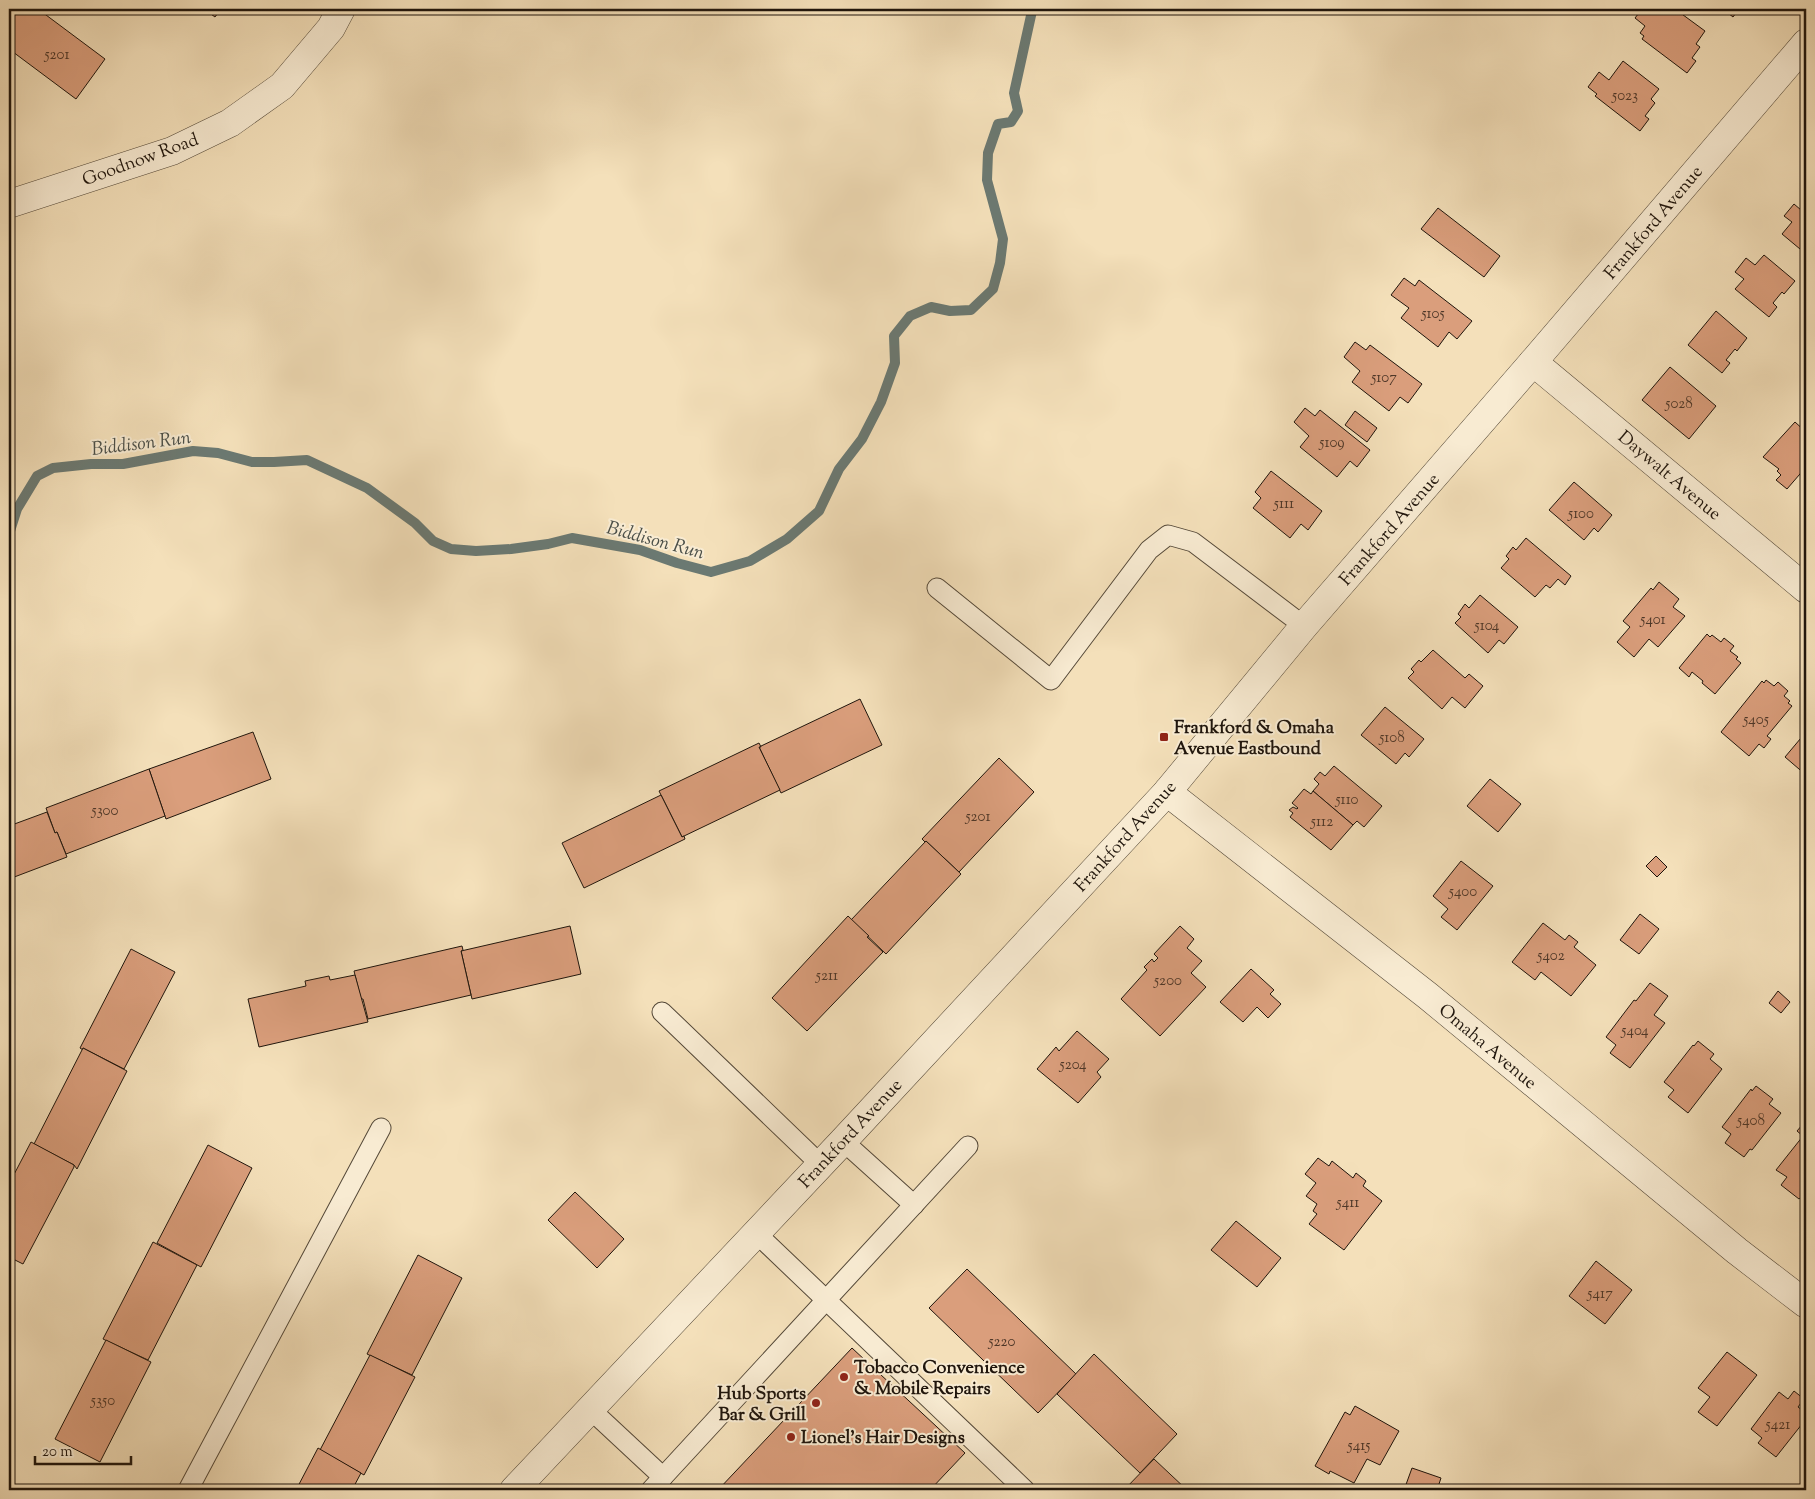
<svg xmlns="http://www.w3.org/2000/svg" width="1815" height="1499" viewBox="0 0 1815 1499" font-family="'Sorts Mill Goudy',serif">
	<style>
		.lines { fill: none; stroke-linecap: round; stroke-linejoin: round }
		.stream { stroke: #6b7972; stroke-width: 10 }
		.building { fill: #da9e7c; stroke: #1f150c }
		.service-casing { stroke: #544838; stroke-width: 21 }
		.minor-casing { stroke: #544838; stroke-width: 29 }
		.tertiary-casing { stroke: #544838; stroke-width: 29 }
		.service { stroke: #f8ebd2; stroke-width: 19 }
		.minor { stroke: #f8ebd2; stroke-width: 28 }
		.tertiary { stroke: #f8ebd2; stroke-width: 28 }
		.poi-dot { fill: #8f2418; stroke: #f8ebd2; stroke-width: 2 }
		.labels { text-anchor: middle; stroke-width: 4; stroke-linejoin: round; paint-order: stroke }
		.number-label { font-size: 15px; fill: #4e3728 }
		.street-label { font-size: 18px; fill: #1f150c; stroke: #f8ebd2 }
		.poi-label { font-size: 18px; font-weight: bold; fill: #1f150c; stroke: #f8ebd2; text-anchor: start }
		.water-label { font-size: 19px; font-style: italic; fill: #4b4f48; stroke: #f8ebd2 }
	</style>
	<rect width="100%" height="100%" fill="#f4e0ba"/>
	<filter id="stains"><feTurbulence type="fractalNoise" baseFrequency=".004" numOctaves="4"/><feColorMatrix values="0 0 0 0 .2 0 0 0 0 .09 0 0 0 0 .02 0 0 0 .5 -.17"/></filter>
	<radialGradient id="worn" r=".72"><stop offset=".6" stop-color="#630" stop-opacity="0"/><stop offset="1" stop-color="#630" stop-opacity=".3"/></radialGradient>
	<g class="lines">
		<polyline class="stream" points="9,534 17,509 37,476 53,468 91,464 123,464 193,451 218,453 252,462 274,462 307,460 367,488 415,523 433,541 451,549 476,551 511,549 548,544 572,538 640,550 677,563 711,572 750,561 787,539 819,511 839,469 862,439 881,402 895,363 894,336 910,316 931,307 950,311 971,310 993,289 1000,263 1003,239 987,180 988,153 998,124 1011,122 1018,111 1014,93 1032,11 1029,9"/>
	</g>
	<g class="building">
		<polygon points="9,9 38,9 105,59 76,99 9,49"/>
		<polygon points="204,9 221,9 215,17"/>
		<polygon points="1642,9 1675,9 1705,31 1696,44 1700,47 1692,58 1696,61 1687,73 1642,39 1644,36 1640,33 1645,26 1635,18"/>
		<polygon points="1723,9 1739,9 1733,17"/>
		<polygon points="1623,61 1659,89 1651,99 1655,103 1645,116 1649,119 1640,131 1595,96 1597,94 1588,87 1599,72 1609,80"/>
		<polygon points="1794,204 1801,210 1806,204 1806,254 1782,234 1792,222 1784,216"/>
		<polygon points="1438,208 1500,256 1484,277 1421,229"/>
		<polygon points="1764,255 1795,281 1784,294 1782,292 1773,303 1777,307 1769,317 1735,289 1744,279 1735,272 1746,258 1755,265"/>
		<polygon points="1404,278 1415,286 1419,280 1472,321 1457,339 1449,332 1438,347 1401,318 1409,308 1391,295"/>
		<polygon points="1716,311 1747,338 1737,351 1735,349 1726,360 1730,363 1722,373 1688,345"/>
		<polygon points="1355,342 1366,350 1370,345 1422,384 1408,403 1400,397 1389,411 1352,382 1360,371 1344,357"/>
		<polygon points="1670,367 1716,406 1689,439 1642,400"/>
		<polygon points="1305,408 1315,416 1320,410 1370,450 1357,467 1350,461 1337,477 1300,447 1309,436 1294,422"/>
		<polygon points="1355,411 1377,428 1367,442 1345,425"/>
		<polygon points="1795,422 1806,432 1806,467 1787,489 1776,480 1781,475 1777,471 1779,469 1763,457"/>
		<polygon points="1271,471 1322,511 1308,530 1301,524 1290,538 1253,508 1261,498 1255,492"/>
		<polygon points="1574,482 1612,515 1598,532 1594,528 1584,540 1549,510"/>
		<polygon points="1526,538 1571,576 1565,585 1558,579 1550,588 1546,585 1535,597 1501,568 1509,559 1506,556 1513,547 1516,550"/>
		<polygon points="1659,582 1679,599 1673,607 1685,616 1658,647 1649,639 1634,657 1617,642 1630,627 1623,621 1651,588 1653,590"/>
		<polygon points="1480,595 1518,627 1504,644 1499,640 1488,653 1455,623 1461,617 1458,614 1465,604 1469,608"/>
		<polygon points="1707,634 1710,637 1712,635 1721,642 1724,638 1734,646 1730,651 1738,657 1736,659 1741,663 1715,694 1702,683 1703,681 1692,672 1689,677 1679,668"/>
		<polygon points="1433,650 1465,678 1469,674 1483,686 1465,708 1452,697 1442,709 1408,678 1414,672 1411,669 1419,660 1421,662"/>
		<polygon points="1766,680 1774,686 1778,682 1788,691 1784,696 1790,701 1788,703 1792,706 1767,736 1771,739 1764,748 1759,744 1749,756 1721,732 1762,681 1764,683"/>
		<polygon points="860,699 882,745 781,793 759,747"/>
		<polygon points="1385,707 1424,739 1409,757 1405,753 1396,764 1361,735"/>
		<polygon points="253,732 271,779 166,819 149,769"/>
		<polygon points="1806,732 1806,775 1785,757"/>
		<polygon points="759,743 761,747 759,747 780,790 682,837 659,791"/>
		<polygon points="999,758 1034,792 959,872 926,841 925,842 922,839"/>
		<polygon points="1334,766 1382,806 1364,827 1357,821 1353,825 1313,791 1319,784 1314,779 1320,772 1325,776"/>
		<polygon points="149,769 165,816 66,854 57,832 55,833 46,808"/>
		<polygon points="1490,779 1521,804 1498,832 1467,806"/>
		<polygon points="1304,789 1311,794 1313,791 1353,825 1331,850 1290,817 1293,813 1289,810 1293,807 1297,809 1298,808 1292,803"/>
		<polygon points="661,795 682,837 684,836 685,839 584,888 562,843"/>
		<polygon points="47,812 55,833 57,832 67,857 9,879 9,826"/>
		<polygon points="926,841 961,874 886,954 851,920"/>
		<polygon points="1656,856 1667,867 1657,877 1646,866"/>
		<polygon points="1461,861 1493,886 1457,930 1441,917 1448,909 1433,896"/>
		<polygon points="1640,914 1659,929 1639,954 1620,940"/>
		<polygon points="848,916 869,936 867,937 883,952 807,1031 772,998"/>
		<polygon points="1543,923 1565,940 1569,935 1578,942 1574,947 1596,965 1571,996 1541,972 1535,980 1512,962"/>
		<polygon points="570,926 581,974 472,999 461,951"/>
		<polygon points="1180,926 1194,939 1187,948 1202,961 1191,973 1206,987 1160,1036 1121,999 1147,970 1144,967 1152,959 1154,962 1158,958 1154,954"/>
		<polygon points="462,946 463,950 461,951 471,995 368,1019 363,999 361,999 354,971"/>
		<polygon points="131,949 175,972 124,1069 83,1048 83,1050 80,1048"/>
		<polygon points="1251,969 1274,990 1270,994 1281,1004 1268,1018 1257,1007 1243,1022 1220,1002"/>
		<polygon points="355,975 368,1022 259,1047 248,999 306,986 305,981 329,976 330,980"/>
		<polygon points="1650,983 1668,996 1654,1015 1665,1023 1630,1068 1610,1053 1616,1045 1606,1037 1634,1000 1636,1001"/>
		<polygon points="1778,991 1790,1002 1781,1013 1769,1003"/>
		<polygon points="1077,1031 1109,1059 1097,1072 1101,1077 1078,1103 1037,1069 1056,1047 1059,1051"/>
		<polygon points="1698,1041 1714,1054 1710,1059 1722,1069 1688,1113 1668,1097 1674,1090 1664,1082 1693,1045 1694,1046"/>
		<polygon points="83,1048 127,1071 77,1169 74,1165 34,1144"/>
		<polygon points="1756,1086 1773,1099 1769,1104 1781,1113 1752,1150 1750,1149 1744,1157 1725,1143 1731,1134 1722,1127 1751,1089 1752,1091"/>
		<polygon points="1803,1124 1806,1127 1806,1193 1799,1199 1781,1185 1787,1177 1776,1170 1803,1136 1797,1131"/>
		<polygon points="31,1142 74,1165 74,1167 23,1264 9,1257 9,1184"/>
		<polygon points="208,1145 252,1168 201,1267 157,1243"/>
		<polygon points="1318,1158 1329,1166 1332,1161 1353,1178 1356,1173 1366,1181 1363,1186 1382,1201 1344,1250 1309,1224 1317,1214 1313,1211 1317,1204 1306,1196 1316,1183 1305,1174"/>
		<polygon points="575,1192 624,1239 597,1268 548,1220"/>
		<polygon points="1236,1221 1281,1258 1257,1287 1211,1250"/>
		<polygon points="153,1242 197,1265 148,1360 103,1339"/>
		<polygon points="418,1255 462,1278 412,1375 367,1354"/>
		<polygon points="1596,1261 1632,1290 1605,1324 1569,1296"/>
		<polygon points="967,1269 1076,1374 1038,1413 929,1308"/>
		<polygon points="106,1340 151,1362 100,1462 55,1439"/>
		<polygon points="852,1348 965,1453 930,1490 718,1490"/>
		<polygon points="1727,1352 1757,1375 1717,1426 1698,1412 1710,1397 1698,1388"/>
		<polygon points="1094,1354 1177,1434 1140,1473 1057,1394"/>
		<polygon points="370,1355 415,1377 364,1475 320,1450"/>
		<polygon points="1794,1391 1804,1399 1798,1407 1806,1413 1806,1419 1776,1457 1758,1443 1762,1438 1751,1429 1779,1392 1788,1399"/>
		<polygon points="1355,1406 1399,1431 1380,1465 1367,1459 1354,1483 1330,1471 1329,1474 1315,1466 1345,1412 1350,1415"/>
		<polygon points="318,1448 361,1473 352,1490 296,1490"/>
		<polygon points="1154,1459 1187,1490 1124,1490"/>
		<polygon points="1412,1468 1441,1478 1437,1490 1404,1490"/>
	</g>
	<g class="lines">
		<defs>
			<g id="service">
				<polyline points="937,588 1051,680 1149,550 1168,535 1193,542 1304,626"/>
				<polyline points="662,1012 820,1164"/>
				<polyline points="843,1141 914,1205"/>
				<polyline points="756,1233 1025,1490"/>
				<polyline points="590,1409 663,1477"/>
				<polyline points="188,1490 381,1128"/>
				<polyline points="651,1490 968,1146"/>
			</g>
			<g id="minor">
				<polyline points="9,204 172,151 230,123 282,86 331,28 341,9"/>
				<polyline points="1533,362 1806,589"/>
				<polyline points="1167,792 1428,996 1737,1251 1806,1304"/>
			</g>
			<polyline id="tertiary" points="514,1490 843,1141 1167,792 1304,626 1533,362 1806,43"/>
		</defs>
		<use href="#service" class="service-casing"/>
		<use href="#minor" class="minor-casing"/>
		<use href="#tertiary" class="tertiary-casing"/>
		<use href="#service" class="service"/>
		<use href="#minor" class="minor"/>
		<use href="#tertiary" class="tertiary"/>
	</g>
	<g class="poi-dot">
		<rect x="1159" y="732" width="10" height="10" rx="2.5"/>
		<circle cx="844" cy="1377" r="5"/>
		<circle cx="816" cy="1403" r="5"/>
		<circle cx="791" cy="1437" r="5"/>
	</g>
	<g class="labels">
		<g class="number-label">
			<text x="57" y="59">5201</text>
			<text x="1625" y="100">5023</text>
			<text x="1433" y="318">5105</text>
			<text x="1384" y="382">5107</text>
			<text x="1679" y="408">5028</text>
			<text x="1332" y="447">5109</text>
			<text x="1284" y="508">5111</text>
			<text x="1581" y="518">5100</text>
			<text x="1653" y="624">5401</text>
			<text x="1487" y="630">5104</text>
			<text x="1756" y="724">5405</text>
			<text x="1392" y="742">5108</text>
			<text x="1347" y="804">5110</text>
			<text x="105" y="815">5300</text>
			<text x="978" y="821">5201</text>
			<text x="1322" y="826">5112</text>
			<text x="1463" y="896">5400</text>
			<text x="1551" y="960">5402</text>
			<text x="827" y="980">5211</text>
			<text x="1168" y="985">5200</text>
			<text x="1635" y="1035">5404</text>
			<text x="1073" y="1069">5204</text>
			<text x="1751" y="1125">5408</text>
			<text x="1348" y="1207">5411</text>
			<text x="1600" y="1298">5417</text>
			<text x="1002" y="1346">5220</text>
			<text x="103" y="1405">5350</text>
			<text x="1778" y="1429">5421</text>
			<text x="1359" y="1450">5415</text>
		</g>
		<g class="street-label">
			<text transform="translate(140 159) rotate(-20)" y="6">Goodnow Road</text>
			<text transform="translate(1653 222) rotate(-50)" y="6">Frankford Avenue</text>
			<text transform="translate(1670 475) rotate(40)" y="6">Daywalt Avenue</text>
			<text transform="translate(1389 529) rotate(-49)" y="6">Frankford Avenue</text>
			<text transform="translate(1125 836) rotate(-48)" y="6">Frankford Avenue</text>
			<text transform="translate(1488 1046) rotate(40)" y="6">Omaha Avenue</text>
			<text transform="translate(850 1133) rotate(-47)" y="6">Frankford Avenue</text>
		</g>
		<g class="poi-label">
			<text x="1174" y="733">Frankford &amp; Omaha<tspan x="1174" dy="21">Avenue Eastbound</tspan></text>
			<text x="854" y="1373">Tobacco Convenience<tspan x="854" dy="21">&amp; Mobile Repairs</tspan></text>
			<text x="806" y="1399" text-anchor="end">Hub Sports<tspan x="806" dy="21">Bar &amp; Grill</tspan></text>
			<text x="801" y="1443">Lionel’s Hair Designs</text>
		</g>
		<g class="water-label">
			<text transform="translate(141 442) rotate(-7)" y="7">Biddison Run</text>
			<text transform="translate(656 539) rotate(15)" y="7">Biddison Run</text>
		</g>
	</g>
	<rect width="1815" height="1499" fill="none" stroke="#f4e0ba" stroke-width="30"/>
	<rect x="10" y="10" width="1795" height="1479" fill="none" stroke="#1f150c" stroke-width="2.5"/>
	<rect x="15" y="15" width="1785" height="1469" fill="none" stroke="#1f150c"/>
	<path d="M35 1456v8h96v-8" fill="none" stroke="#1f150c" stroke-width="2.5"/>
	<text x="42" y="1456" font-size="15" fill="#1f150c" stroke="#f8ebd2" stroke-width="4" paint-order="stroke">20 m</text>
	<rect width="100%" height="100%" filter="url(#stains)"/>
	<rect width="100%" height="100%" fill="url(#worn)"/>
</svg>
